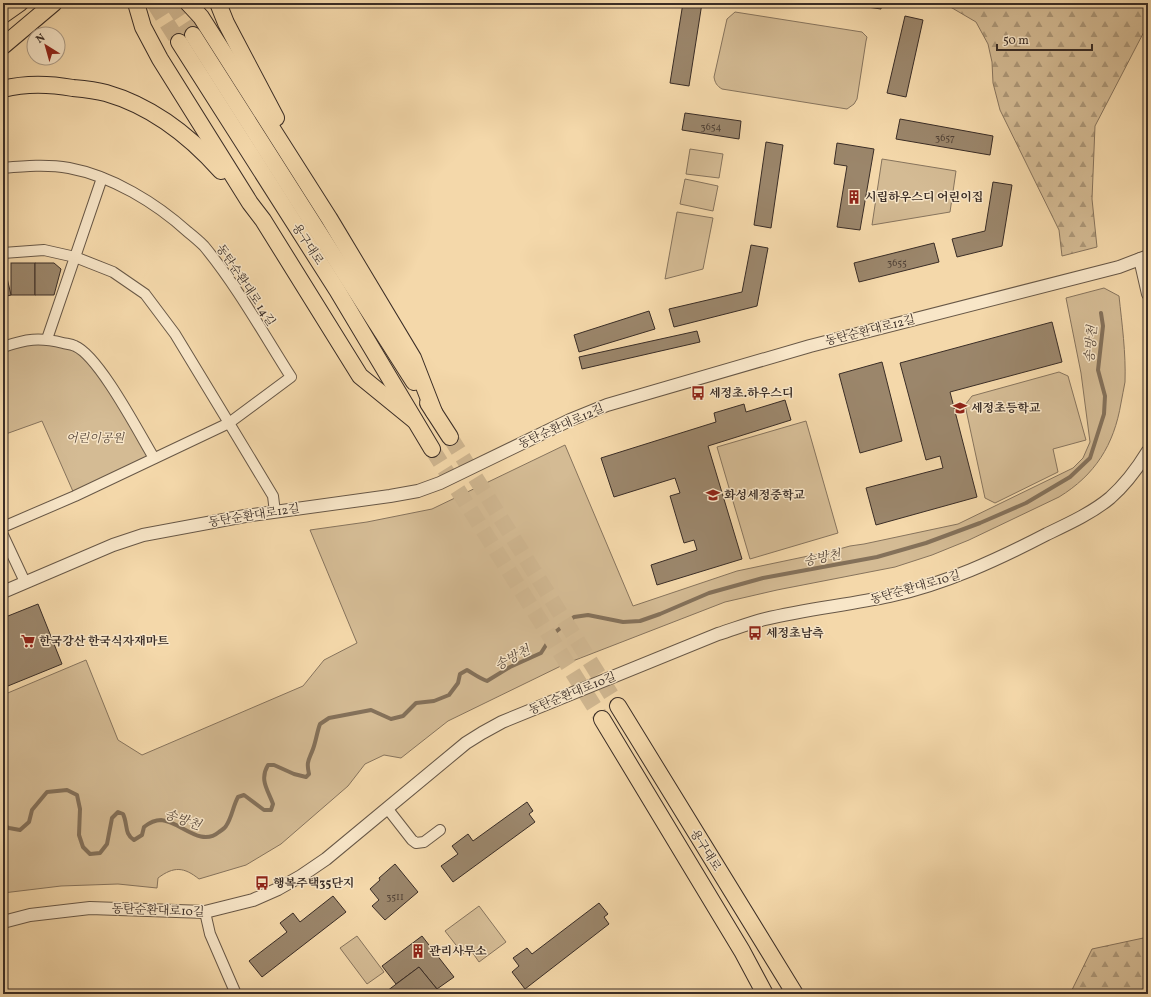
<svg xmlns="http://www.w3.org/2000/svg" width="1151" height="997" viewBox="0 0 1151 997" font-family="Vollkorn,'Noto Serif KR',serif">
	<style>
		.forest { fill: url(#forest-firs); stroke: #87745d }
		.park { fill: #d4bb94; stroke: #87745d }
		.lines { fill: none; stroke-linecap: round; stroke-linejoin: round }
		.stream { stroke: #84715a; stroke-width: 4 }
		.building { fill: #9b866b; stroke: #3a2d26 }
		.trunk-tunnel { stroke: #cfb690; stroke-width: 16; stroke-dasharray: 16 8; stroke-linecap: butt }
		.minor-casing { stroke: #685847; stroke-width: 12 }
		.tertiary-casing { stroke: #685847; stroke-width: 14 }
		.trunk-casing { stroke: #3a2d26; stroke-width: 18 }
		.minor { stroke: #f8e6c8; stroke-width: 10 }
		.tertiary { stroke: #f8e6c8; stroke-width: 12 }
		.trunk { stroke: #f4d8aa; stroke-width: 16 }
		.labels { text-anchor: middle; stroke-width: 3; stroke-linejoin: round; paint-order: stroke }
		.number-label { font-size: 10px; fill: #524337 }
		.poi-label { font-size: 12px; font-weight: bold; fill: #3a2d26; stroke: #f8e6c8; text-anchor: start }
		.street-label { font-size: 12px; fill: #3a2d26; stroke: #f8e6c8 }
		.park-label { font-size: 12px; font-style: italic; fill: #59493c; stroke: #f8e6c8 }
		.water-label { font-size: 13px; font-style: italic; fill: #59493c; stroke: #f8e6c8 }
	</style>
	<defs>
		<pattern id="forest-firs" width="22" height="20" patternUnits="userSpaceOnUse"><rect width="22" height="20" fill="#d4bb94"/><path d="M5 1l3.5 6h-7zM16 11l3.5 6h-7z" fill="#ad9879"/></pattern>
	</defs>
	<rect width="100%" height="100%" fill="#f4d8aa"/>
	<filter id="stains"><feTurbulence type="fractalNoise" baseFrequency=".005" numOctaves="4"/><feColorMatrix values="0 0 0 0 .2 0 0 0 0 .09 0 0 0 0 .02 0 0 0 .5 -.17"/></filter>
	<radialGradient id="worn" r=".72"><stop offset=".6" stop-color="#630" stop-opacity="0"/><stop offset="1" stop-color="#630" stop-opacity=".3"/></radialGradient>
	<g class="forest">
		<polygon points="940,3 1148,3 1148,24 1095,126 1092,199 1097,247 1062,256 1059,230 1000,110 993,83 992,62 988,44 976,22 947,5"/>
		<polygon points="1148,937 1148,994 1070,994 1092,949"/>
	</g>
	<g class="park">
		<path d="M 735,12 L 862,32 L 867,37 L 866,41 L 857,99 L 854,104 L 847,109 L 722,89 C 717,86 715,83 714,77 L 727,19 Z"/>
		<polygon points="690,149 723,154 719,178 686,174"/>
		<polygon points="882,159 956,171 950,212 872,225"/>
		<polygon points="685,179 718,186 713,211 680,204"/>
		<polygon points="677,212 713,218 703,269 665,279"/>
		<path d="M 1104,288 L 1119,296 C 1122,324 1126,353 1125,382 C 1124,389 1122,396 1121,403 C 1114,445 1095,475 1059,497 L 969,540 L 932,555 L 895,567 L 777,590 L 725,602 L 565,664 L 448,721 L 401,758 L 384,755 L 365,764 L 348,786 L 281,844 L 246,865 L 199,879 C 184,867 174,866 158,878 L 157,888 L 118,884 L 61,886 L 3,893 L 3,695 L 86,660 L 118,740 L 142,755 L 303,686 L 324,660 L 357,643 L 310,530 L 367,522 L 432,509 L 565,445 L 633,606 L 737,571 L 832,551 L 850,546 L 864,544 L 958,524 L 1073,468 L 1083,458 L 1090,442 L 1081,373 L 1066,298 Z"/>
		<polygon points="22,341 76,346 92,360 154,458 75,496 42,421 3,435 3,347"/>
		<polygon points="1059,372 1068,376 1086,440 1053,449 1058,472 995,503 985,498 965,405 972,396"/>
		<polygon points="806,421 838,533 750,559 717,447"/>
		<polygon points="479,906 506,942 479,962 470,949 463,954 445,931"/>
		<polygon points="357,936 384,972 367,984 340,948"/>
	</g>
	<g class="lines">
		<path class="stream" d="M 3,825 L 9,828 L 20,830 L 29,822 L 32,810 L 47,792 L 67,790 L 77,795 L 80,809 L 79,835 L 83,847 L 90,854 L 100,853 L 107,844 L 112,818 L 118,812 L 123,814 C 128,824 124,834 134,840 L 142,835 L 144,827 C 149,823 155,820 161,820 C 180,821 200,848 219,832 C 222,830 225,828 226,826 C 232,817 233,806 238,797 L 244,795 L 264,810 L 271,810 L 273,804 C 268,790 259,780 268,765 L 274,765 L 294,774 L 306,777 L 309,774 C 306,761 309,760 313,749 C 316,741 317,732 320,724 L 329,718 L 371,710 L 391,719 L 403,716 L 416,703 L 434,701 L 449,695 L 458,683 L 460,674 L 467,670 C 474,674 479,678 487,681 L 510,667 L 541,653 L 553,634 L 574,617 L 588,615 L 623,622 L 640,621 L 660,614 L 709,593 L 763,578 L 877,557 L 926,543 L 980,523 L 1026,503 L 1070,477 L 1090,458 L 1104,414 L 1105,396 L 1098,370 L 1103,326 L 1101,313"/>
	</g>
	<g class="building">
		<polygon points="683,3 702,3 689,86 670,83"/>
		<polygon points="840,3 882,3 881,9"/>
		<polygon points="905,16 923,20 906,97 887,93"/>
		<polygon points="685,113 741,121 739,139 682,130"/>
		<polygon points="900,119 993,136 990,155 896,139"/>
		<polygon points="766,142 783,145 771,228 754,225"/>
		<polygon points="837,143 874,149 860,230 837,227 847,166 834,164"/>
		<polygon points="993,182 1012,185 1002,246 957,257 952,239 985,231"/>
		<polygon points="934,243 939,262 859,282 854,263"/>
		<polygon points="751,245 768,248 757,306 674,327 669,309 742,292"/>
		<rect x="11" y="263" width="24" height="32"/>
		<polygon points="35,263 54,263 61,269 54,295 35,295"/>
		<polygon points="4,265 11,295 3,297 3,266"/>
		<polygon points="649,311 655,329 579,352 574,335"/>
		<polygon points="1052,322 1062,362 950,392 977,497 876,525 866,488 943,468 940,456 926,460 900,363"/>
		<polygon points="697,331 700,342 582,369 579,357"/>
		<polygon points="882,362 902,441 860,453 839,374"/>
		<polygon points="785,400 791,420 708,446 742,559 657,585 651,565 697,550 694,540 684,543 670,496 680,493 675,478 614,497 601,458 716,422 714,413 744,404 746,412"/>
		<polygon points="38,604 62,664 3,688 3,618"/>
		<polygon points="527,802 533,811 529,814 535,822 453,882 441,866 458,854 452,846 468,834 473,841"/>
		<polygon points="395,864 418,892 385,920 372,906 379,900 370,889 380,880 379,878"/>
		<polygon points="333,896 346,912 262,977 249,961 287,932 280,923 293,913 300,922"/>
		<polygon points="599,903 608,914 604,917 609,924 525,989 512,972 519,966 513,958 527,948 532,954"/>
		<polygon points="422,936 454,977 437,989 419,967 396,984 382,966"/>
		<polygon points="419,967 441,994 389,994 387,991"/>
		<polygon points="77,990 103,994 77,994"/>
	</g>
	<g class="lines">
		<g class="trunk-tunnel">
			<polyline points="154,3 179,42"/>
			<polyline points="172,3 193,35"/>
			<polyline points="450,437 618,706"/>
			<polyline points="432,449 602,719"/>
		</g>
		<defs>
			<g id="minor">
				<path d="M 3,168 C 25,166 47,164 69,168 C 112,176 156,203 188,232 C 193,236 199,241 204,246 C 237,286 263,333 291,377 L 229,423 L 75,496 L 3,527"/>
				<polyline points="3,253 44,250 75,257 113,272 145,294 175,334 229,423 273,496 275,512"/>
				<polyline points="47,339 102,178"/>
				<path d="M 3,347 C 26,339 39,337 63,343 C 67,344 71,344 75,346 C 99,356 139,433 154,458"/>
				<polyline points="3,535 25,582"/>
				<polyline points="387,808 412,840 416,843 424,842 440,830"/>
				<polyline points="205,912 210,934 236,994"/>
			</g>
			<g id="tertiary">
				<polyline points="1140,259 1148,294"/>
				<polyline points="3,592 113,545 143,535 245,516 390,496 418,491 440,483 570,420 607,405 810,346 1119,267 1148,256"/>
				<path d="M 3,922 L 30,915 L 90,908 L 205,912 L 253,900 L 278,889 L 301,876 L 326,859 L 466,743 L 482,733 L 502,722 L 718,634 C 734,629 749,623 765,619 C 806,609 848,605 890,596 C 945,584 997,560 1047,534 C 1068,524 1092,513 1110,498 C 1126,484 1137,469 1148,451"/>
			</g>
			<g id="trunk">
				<polyline points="136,3 143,27 160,59 250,203 263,220 360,376 414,420"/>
				<polyline points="188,3 201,17 329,218 413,358 434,412"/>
				<polyline points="218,3 226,23 276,118"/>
				<polyline points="3,15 20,3"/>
				<polyline points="193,35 414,382"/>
				<polyline points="179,42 337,290 432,449"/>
				<polyline points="3,46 54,3"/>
				<path d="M 3,89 C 26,83 50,84 73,88 C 84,89 95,90 106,93 C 151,106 190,136 221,171"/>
				<polyline points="428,403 450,437"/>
				<polyline points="618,706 795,994"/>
				<polyline points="602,719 742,951 765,994"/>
			</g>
		</defs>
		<use href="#minor" class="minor-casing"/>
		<use href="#tertiary" class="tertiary-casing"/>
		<use href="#trunk" class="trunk-casing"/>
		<use href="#minor" class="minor"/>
		<use href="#tertiary" class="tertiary"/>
		<use href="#trunk" class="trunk"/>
	</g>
	<defs>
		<symbol id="building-bare" viewBox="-9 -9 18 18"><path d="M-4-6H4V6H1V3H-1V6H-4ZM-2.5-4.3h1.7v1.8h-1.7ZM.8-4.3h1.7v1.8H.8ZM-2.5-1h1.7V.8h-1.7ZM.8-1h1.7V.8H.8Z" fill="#8f2418" stroke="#f8e6c8" stroke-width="2.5" paint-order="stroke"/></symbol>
		<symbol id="bus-bare" viewBox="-9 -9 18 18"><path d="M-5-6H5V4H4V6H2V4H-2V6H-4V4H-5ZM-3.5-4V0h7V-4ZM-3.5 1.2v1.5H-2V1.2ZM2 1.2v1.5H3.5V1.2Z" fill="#8f2418" stroke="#f8e6c8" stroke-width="2.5" paint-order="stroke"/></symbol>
		<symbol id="school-bare" viewBox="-9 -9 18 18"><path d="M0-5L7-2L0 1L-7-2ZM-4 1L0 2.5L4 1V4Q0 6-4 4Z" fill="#8f2418" stroke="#f8e6c8" stroke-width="2.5" paint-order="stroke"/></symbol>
		<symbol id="supermarket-bare" viewBox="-9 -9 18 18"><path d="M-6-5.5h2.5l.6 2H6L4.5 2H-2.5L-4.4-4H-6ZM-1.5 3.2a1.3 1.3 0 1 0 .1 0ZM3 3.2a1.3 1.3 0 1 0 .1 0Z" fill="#8f2418" stroke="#f8e6c8" stroke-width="2.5" paint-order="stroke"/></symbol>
	</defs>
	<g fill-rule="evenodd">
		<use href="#building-bare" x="844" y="187" width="20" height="20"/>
		<use href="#bus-bare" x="688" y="383" width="20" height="20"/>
		<use href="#school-bare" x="950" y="398" width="20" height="20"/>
		<use href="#school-bare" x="703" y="485" width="20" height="20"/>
		<use href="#bus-bare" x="745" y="623" width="20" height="20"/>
		<use href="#supermarket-bare" x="18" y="631" width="20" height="20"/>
		<use href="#bus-bare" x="252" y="873" width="20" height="20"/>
		<use href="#building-bare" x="408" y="941" width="20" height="20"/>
	</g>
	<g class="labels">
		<g class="number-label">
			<text x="711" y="130">3654</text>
			<text x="945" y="141">3657</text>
			<text x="897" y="266">3655</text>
			<text x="395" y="900">3511</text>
		</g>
		<g class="poi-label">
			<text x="865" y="201">시립하우스디 어린이집</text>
			<text x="709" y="397">세정초.하우스디</text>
			<text x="971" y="412">세정초등학교</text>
			<text x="724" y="499">화성세정중학교</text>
			<text x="766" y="637">세정초남측</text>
			<text x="39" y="645">한국강산 한국식자재마트</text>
			<text x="273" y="887">행복주택35단지</text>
			<text x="429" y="955">관리사무소</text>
		</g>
		<g class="street-label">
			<text transform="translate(308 244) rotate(57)" y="4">용구대로</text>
			<text transform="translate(246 285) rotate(56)" y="4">동탄순환대로 14길</text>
			<text transform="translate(870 330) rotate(-14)" y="4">동탄순환대로12길</text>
			<text transform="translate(561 426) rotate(-24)" y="4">동탄순환대로12길</text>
			<text transform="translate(254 515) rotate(-9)" y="4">동탄순환대로12길</text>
			<text transform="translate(915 587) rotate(-16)" y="4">동탄순환대로10길</text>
			<text transform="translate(572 693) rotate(-22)" y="4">동탄순환대로10길</text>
			<text transform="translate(706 850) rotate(58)" y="4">용구대로</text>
			<text transform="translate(158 910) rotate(2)" y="4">동탄순환대로10길</text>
		</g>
		<g class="park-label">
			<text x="95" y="442">어린이공원</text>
		</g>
		<g class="water-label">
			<text transform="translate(1090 344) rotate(-85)" y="5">송방천</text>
			<text transform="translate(822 557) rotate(-11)" y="5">송방천</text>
			<text transform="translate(512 657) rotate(-28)" y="5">송방천</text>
			<text transform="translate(183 819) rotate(19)" y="5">송방천</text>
		</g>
	</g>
	<rect width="1151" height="997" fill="none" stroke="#f4d8aa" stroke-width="16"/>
	<rect x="4" y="4" width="1143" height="989" fill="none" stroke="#3a2d26" stroke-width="2"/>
	<rect x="8" y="8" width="1135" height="981" fill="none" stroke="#3a2d26"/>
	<g transform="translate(46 46) rotate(323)"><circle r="19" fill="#f8e6c8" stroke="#ac9c87"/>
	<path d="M0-3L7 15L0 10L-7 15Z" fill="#8f2418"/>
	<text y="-6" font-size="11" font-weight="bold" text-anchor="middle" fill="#3a2d26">N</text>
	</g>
	<path d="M997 44v6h95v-6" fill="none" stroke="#3a2d26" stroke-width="2"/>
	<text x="1003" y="44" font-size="12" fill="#3a2d26" stroke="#f8e6c8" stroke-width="3" paint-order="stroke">50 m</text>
	<rect width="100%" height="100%" filter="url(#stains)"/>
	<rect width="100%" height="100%" fill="url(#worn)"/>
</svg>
